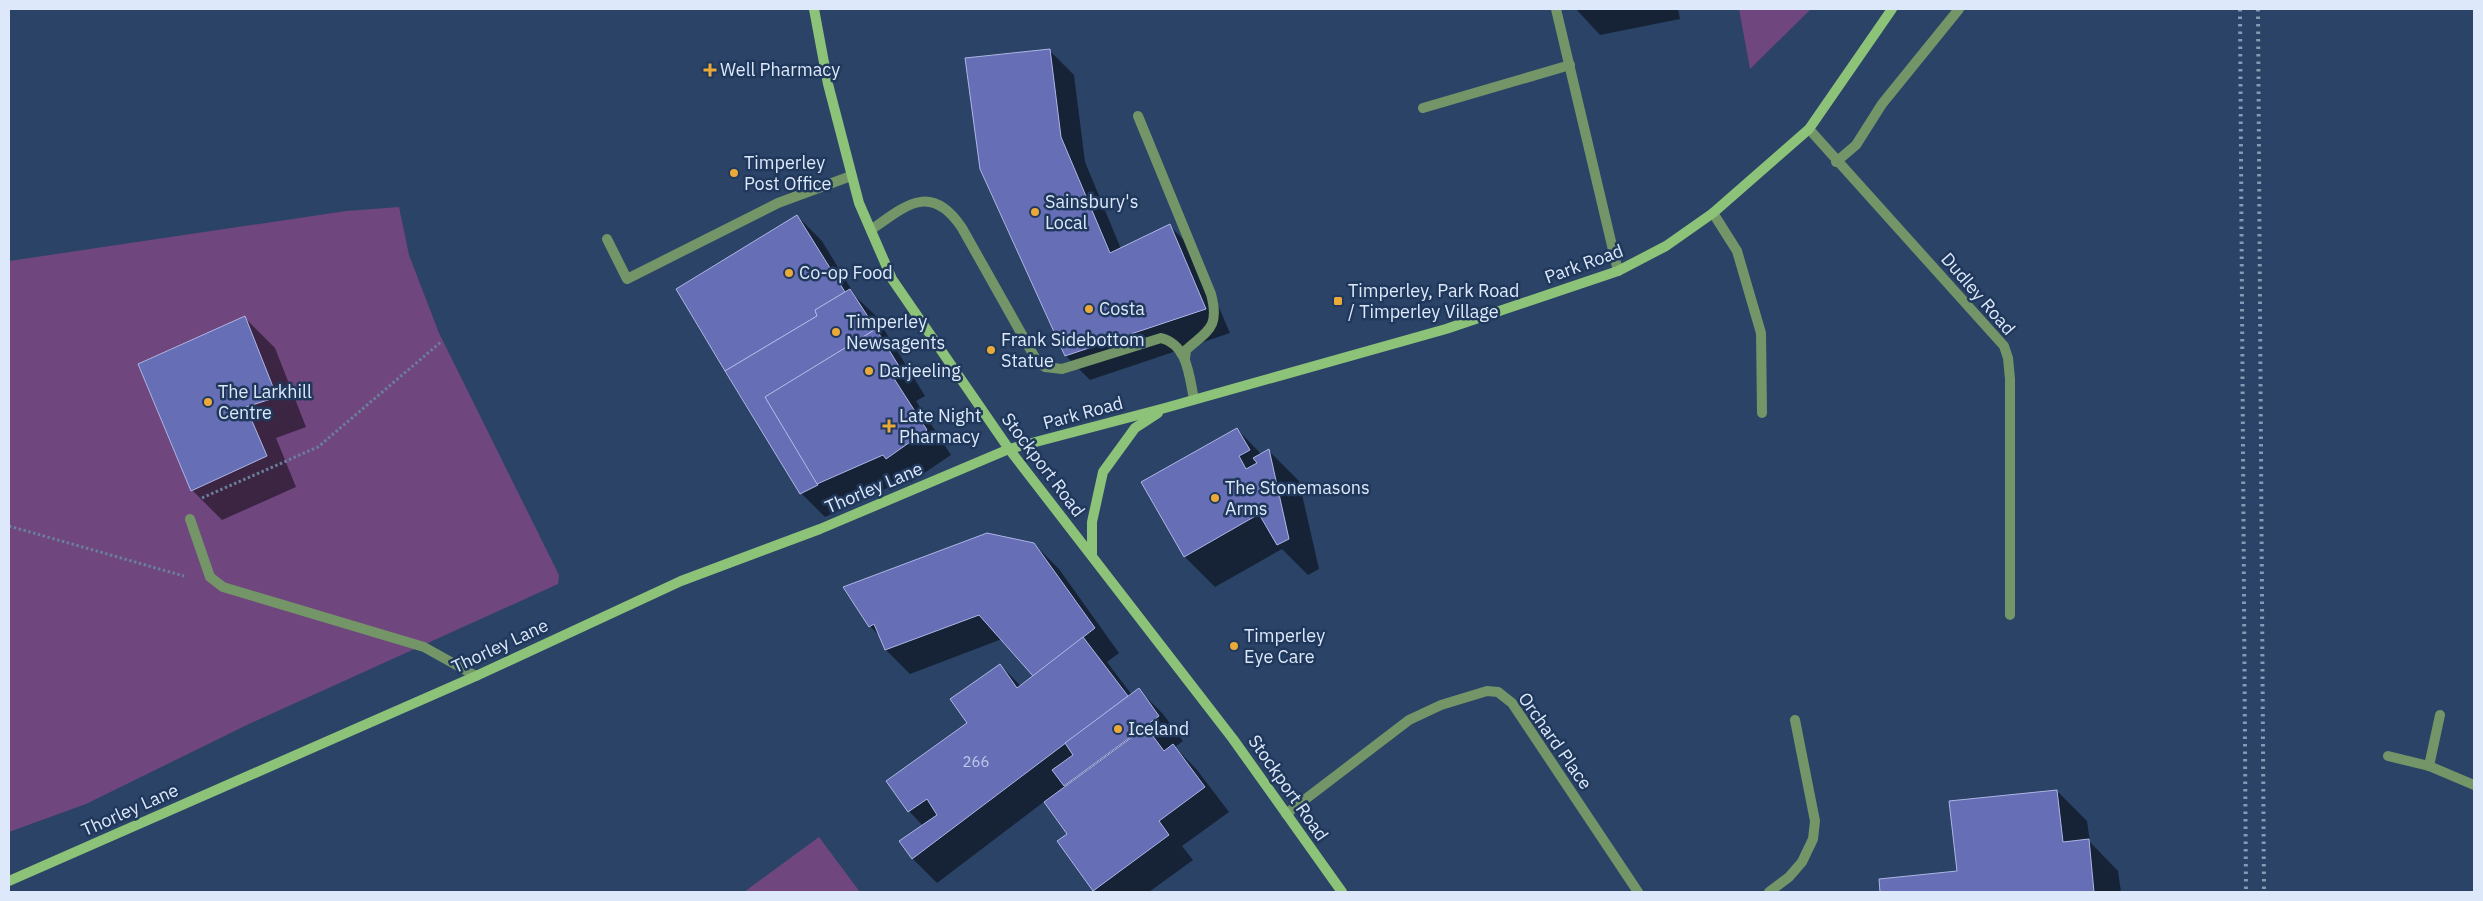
<svg xmlns="http://www.w3.org/2000/svg" width="2483" height="901" viewBox="0 0 2483 901" font-family="'IBM Plex Sans',sans-serif">
	<style>
		.green { fill: #6f467d }
		.shadow { fill: #0007 }
		.building { fill: #666eb5; stroke: #aeb6e6 }
		.lines { fill: none; stroke-linecap: round; stroke-linejoin: round }
		.path { stroke: #6b7f9c; stroke-width: 3; stroke-dasharray: 2.5 2.5; stroke-linecap: butt }
		.service { stroke: #739567; stroke-width: 10 }
		.minor { stroke: #739567; stroke-width: 10 }
		.secondary { stroke: #8dc279; stroke-width: 10 }
		.rail { stroke: #879ab4; stroke-width: 4; stroke-dasharray: 2.5 5; stroke-linecap: butt }
		.poi-dot { fill: #eaaa39; stroke: #20385b; stroke-width: 2 }
		.labels { text-anchor: middle; stroke-width: 5; stroke-linejoin: round; paint-order: stroke }
		.number-label { font-size: 15px; fill: #bfcaea }
		.poi-label { font-size: 18px; fill: #dde9fb; stroke: #20385b; text-anchor: start }
		.street-label { font-size: 18px; fill: #dde9fb; stroke: #20385b }
	</style>
	<rect width="100%" height="100%" fill="#2a4366"/>
	<g class="green">
		<polygon points="1739,9 1811,9 1750,69"/>
		<polygon points="399,207 409,255 439,333 559,575 558,584 251,723 86,804 9,832 9,261 346,211"/>
		<polygon points="819,837 860,892 744,892"/>
	</g>
	<g class="shadow">
		<polygon points="1576,9 1678,9 1680,19 1600,35"/>
		<polygon points="1049,50 1074,75 1085,162 1121,249 1170,226 1194,250 1230,333 1090,380 1066,356"/>
		<polygon points="797,216 822,241 856,297 875,315 925,396 916,401 951,455 911,482 907,479 825,517 801,493"/>
		<polygon points="245,318 275,348 306,427 276,438 296,487 222,520 192,490"/>
		<polygon points="1237,429 1262,455 1269,451 1299,481 1319,569 1308,575 1282,549 1215,587 1185,557"/>
		<polygon points="1034,544 1059,569 1119,653 1107,662 1132,695 1139,690 1163,714 1183,741 1175,747 1197,770 1229,812 1182,846 1193,860 1149,892 1096,892 1058,841 1069,834 1045,801 937,883 913,859 901,842 923,826 909,811 969,723 1000,665 1021,686 1035,676 1002,639 910,674 886,650 881,638 870,626 845,588"/>
		<polygon points="2057,791 2087,821 2090,842 2118,871 2121,892 1881,892 1880,880 1958,872"/>
	</g>
	<g class="building">
		<polygon points="1050,49 1061,137 1110,253 1170,224 1206,309 1065,356 980,169 965,58"/>
		<polygon points="797,215 845,292 815,310 817,316 725,371 676,289"/>
		<polygon points="850,289 876,329 765,397 818,485 800,494 725,371 817,316 815,310"/>
		<polygon points="245,316 277,397 246,407 267,456 191,491 138,364"/>
		<polygon points="876,329 902,371 893,377 927,430 886,459 883,455 817,484 765,397"/>
		<polygon points="1237,428 1250,450 1239,456 1246,469 1257,463 1253,458 1269,449 1289,539 1277,545 1259,514 1184,557 1141,482"/>
		<polygon points="987,533 1034,543 1095,628 1033,676 979,615 885,650 874,624 869,627 843,587"/>
		<polygon points="1083,637 1128,696 912,859 899,841 937,815 927,799 908,812 886,781 967,723 950,699 1000,664 1017,688"/>
		<polygon points="1139,688 1159,716 1064,786 1052,770 1073,755 1065,743"/>
		<polygon points="1146,727 1164,751 1173,744 1205,787 1159,821 1169,835 1093,891 1057,841 1067,834 1044,802"/>
		<polygon points="2057,790 2063,842 2089,839 2094,892 1880,892 1879,879 1957,871 1949,801"/>
	</g>
	<g class="lines">
		<g class="path">
			<polyline points="202,498 318,447 442,341"/>
			<polyline points="9,526 184,576"/>
		</g>
		<g class="service">
			<polyline points="1556,9 1618,271"/>
			<polyline points="1423,108 1570,65"/>
			<path d="M 1138,116 L 1211,294 C 1220,328 1208,330 1186,350 L 1185,359"/>
			<polyline points="1713,213 1737,251 1761,333 1762,413"/>
			<path d="M 871,230 C 906,205 931,182 962,228 L 1038,363 L 1045,367 L 1062,369 L 1161,338 C 1188,345 1189,376 1194,399"/>
			<polyline points="607,239 627,279 778,203 851,176"/>
			<polyline points="190,519 210,577 223,587 424,647 476,676"/>
			<polyline points="1286,814 1409,720 1441,705 1487,691 1498,692 1512,703 1638,892"/>
		</g>
		<g class="minor">
			<polyline points="1809,129 2004,346 2008,358 2010,379 2010,615"/>
			<polyline points="1836,162 1856,145 1882,104 1959,9"/>
			<polyline points="2388,756 2429,766 2474,785"/>
			<polyline points="2429,766 2440,715"/>
			<polyline points="1769,892 1789,877 1802,862 1813,839 1815,821 1795,720"/>
		</g>
		<g class="secondary">
			<polyline points="814,9 828,84 859,203 892,279 1009,449 1233,739 1342,892"/>
			<polyline points="1092,555 1092,522 1103,472 1135,428 1158,413"/>
			<polyline points="9,881 476,676 681,581 820,529 1009,449 1165,408 1446,329 1618,271 1666,246 1713,213 1809,129 1892,9"/>
		</g>
		<g class="rail">
			<polyline points="2240,9 2246,892"/>
			<polyline points="2258,9 2264,892"/>
		</g>
	</g>
	<g class="poi-dot">
		<path d="M707.5 62.5h5v5h5v5h-5v5h-5v-5h-5v-5h5z"/>
		<circle cx="734" cy="173" r="5"/>
		<circle cx="1035" cy="212" r="5"/>
		<circle cx="789" cy="273" r="5"/>
		<rect x="1333" y="296" width="10" height="10" rx="2.5"/>
		<circle cx="1089" cy="309" r="5"/>
		<circle cx="836" cy="332" r="5"/>
		<circle cx="991" cy="350" r="5"/>
		<circle cx="869" cy="371" r="5"/>
		<circle cx="208" cy="402" r="5"/>
		<path d="M886.5 418.5h5v5h5v5h-5v5h-5v-5h-5v-5h5z"/>
		<circle cx="1215" cy="498" r="5"/>
		<circle cx="1234" cy="646" r="5"/>
		<circle cx="1118" cy="729" r="5"/>
	</g>
	<g class="labels">
		<g class="number-label">
			<text x="976" y="767">266</text>
		</g>
		<g class="poi-label">
			<text x="720" y="76">Well Pharmacy</text>
			<text x="744" y="169">Timperley<tspan x="744" dy="21">Post Office</tspan></text>
			<text x="1045" y="208">Sainsbury's<tspan x="1045" dy="21">Local</tspan></text>
			<text x="799" y="279">Co-op Food</text>
			<text x="1348" y="297">Timperley, Park Road<tspan x="1348" dy="21">/ Timperley Village</tspan></text>
			<text x="1099" y="315">Costa</text>
			<text x="846" y="328">Timperley<tspan x="846" dy="21">Newsagents</tspan></text>
			<text x="1001" y="346">Frank Sidebottom<tspan x="1001" dy="21">Statue</tspan></text>
			<text x="879" y="377">Darjeeling</text>
			<text x="218" y="398">The Larkhill<tspan x="218" dy="21">Centre</tspan></text>
			<text x="899" y="422">Late Night<tspan x="899" dy="21">Pharmacy</tspan></text>
			<text x="1225" y="494">The Stonemasons<tspan x="1225" dy="21">Arms</tspan></text>
			<text x="1244" y="642">Timperley<tspan x="1244" dy="21">Eye Care</tspan></text>
			<text x="1128" y="735">Iceland</text>
		</g>
		<g class="street-label">
			<text transform="translate(1584 264) rotate(-20)" y="6">Park Road</text>
			<text transform="translate(1978 294) rotate(49)" y="6">Dudley Road</text>
			<text transform="translate(1083 413) rotate(-15)" y="6">Park Road</text>
			<text transform="translate(1043 465) rotate(53)" y="6">Stockport Road</text>
			<text transform="translate(874 488) rotate(-23)" y="6">Thorley Lane</text>
			<text transform="translate(500 646) rotate(-25)" y="6">Thorley Lane</text>
			<text transform="translate(1555 741) rotate(55)" y="6">Orchard Place</text>
			<text transform="translate(1288 788) rotate(55)" y="6">Stockport Road</text>
			<text transform="translate(130 810) rotate(-24)" y="6">Thorley Lane</text>
		</g>
	</g>
	<rect width="2483" height="901" fill="none" stroke="#dde9fb" stroke-width="20"/>
</svg>
